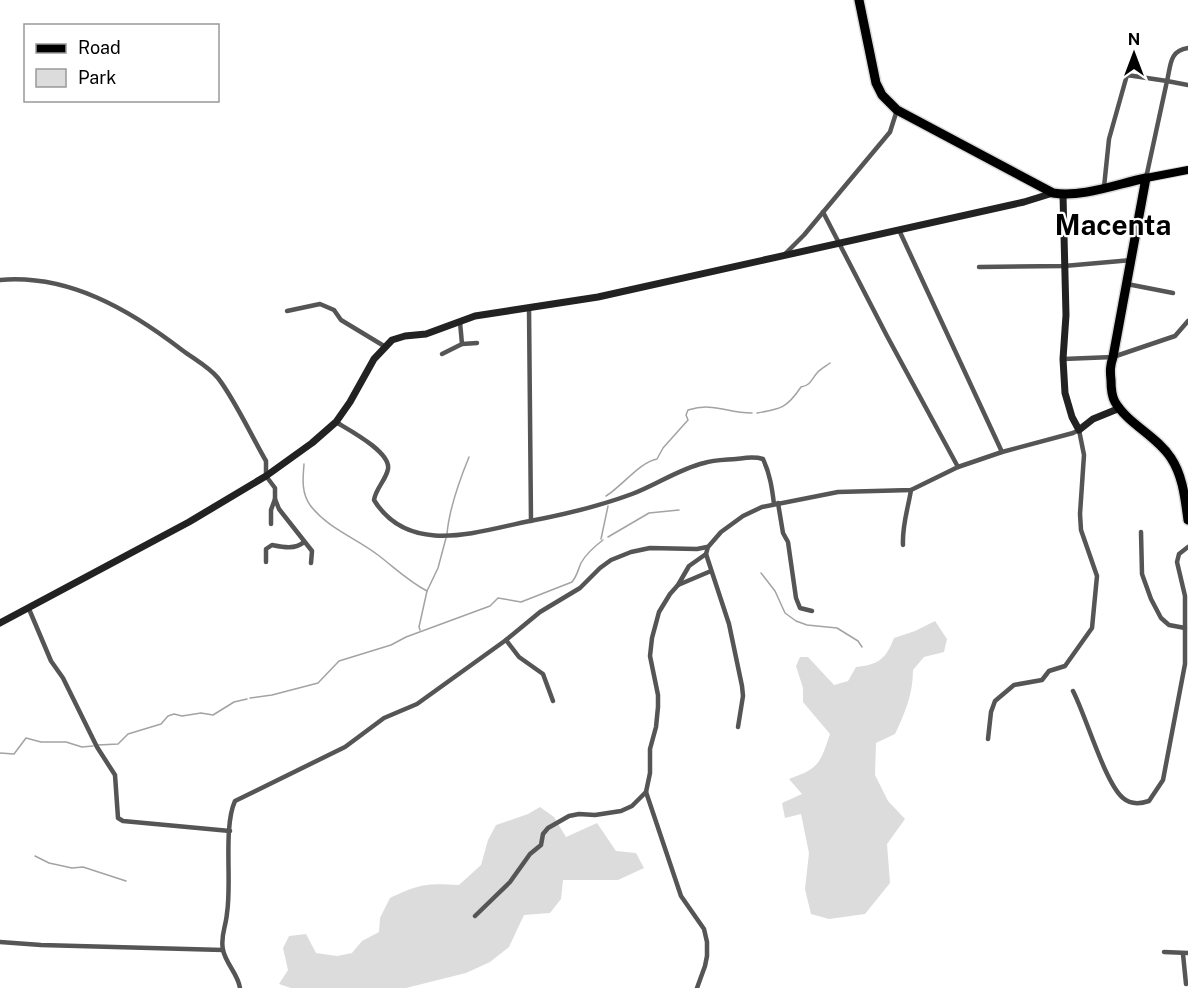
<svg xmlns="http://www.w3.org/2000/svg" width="1188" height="988" viewBox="0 0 1188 988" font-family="'Public Sans',sans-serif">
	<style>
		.green { fill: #dcdcdc }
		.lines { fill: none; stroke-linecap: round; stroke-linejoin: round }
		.stream { stroke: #a3a3a3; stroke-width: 1.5 }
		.primary-casing { stroke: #dbdbdb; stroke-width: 10 }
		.highway-casing { stroke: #dbdbdb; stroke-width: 12 }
		.street { stroke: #555; stroke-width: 4.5 }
		.secondary { stroke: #222; stroke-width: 7 }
		.primary { stroke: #000; stroke-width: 8 }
		.highway { stroke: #000; stroke-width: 9 }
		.labels { text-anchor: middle; stroke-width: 4.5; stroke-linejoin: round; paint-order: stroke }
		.town-label { font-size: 28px; font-weight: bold; fill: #000; stroke: #fff }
	</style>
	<rect width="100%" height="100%" fill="#fff"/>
	<g class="green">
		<path d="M 935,621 L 947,639 L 944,652 L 924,657 L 913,670 C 913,694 905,713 895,734 L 876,743 L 875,775 L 888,801 L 905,819 L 887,844 L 890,883 L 865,914 L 829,919 L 811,914 L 805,889 L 809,853 L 801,814 L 785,818 L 782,803 L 802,794 L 789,779 C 820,768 820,763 830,734 L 803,702 L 803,688 L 796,666 L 800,657 L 808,657 L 834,685 L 848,681 L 856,667 C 878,665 886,659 894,638 L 915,631 Z"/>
		<path d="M 540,807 L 554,817 L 566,837 L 597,823 L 616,851 L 636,853 L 644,868 L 618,880 L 563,880 L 561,899 L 550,913 L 524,915 L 509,947 L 490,962 L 466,973 L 406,988 L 291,988 L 279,984 L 288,970 L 283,948 L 289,936 L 306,934 L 316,953 L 337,956 L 352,953 L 362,941 L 379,932 L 380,918 L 390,898 C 419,884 427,883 459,885 L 481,865 L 488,840 L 496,825 L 528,814 Z"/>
	</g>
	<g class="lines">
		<g class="stream">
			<path d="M 757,413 C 781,409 787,408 801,387 C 811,385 811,380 817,373 C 820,369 826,366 830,363"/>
			<path d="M 304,464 C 303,478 301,492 310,505 C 327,528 356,538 378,555 C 395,568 408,581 427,591"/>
			<path d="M 606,496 C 622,486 640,462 657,459 L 663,448 L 688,420 L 686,415 L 688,410 C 714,402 726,413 752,413"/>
			<path d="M 447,534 C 449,510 460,479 469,457"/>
			<polyline points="608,537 649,513 679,510"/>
			<polyline points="601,539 608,506"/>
			<polyline points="761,573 775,591 785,613 796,621 807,625 837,628 858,641 862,647"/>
			<polyline points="420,630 419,627 427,591 438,568 446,538"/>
			<path d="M 250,698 L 272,695 L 318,683 L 339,661 L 391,645 L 406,637 L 490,606 L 498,598 L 521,602 L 572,582 C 577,576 578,570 581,563 C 586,554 595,546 603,540"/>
			<polyline points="98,745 118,744 128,734 161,724 168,716 174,714 182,716 201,713 213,715 234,702 247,699"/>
			<polyline points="0,753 14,754 26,738 41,742 66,742 82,747 93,746"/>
			<polyline points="35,856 49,863 72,868 83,867 126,881"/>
		</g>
		<defs>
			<polyline id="primary" points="1146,178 1188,170"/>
			<path id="highway" d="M 859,0 L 876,83 L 882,95 L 897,110 L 1053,193 C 1081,198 1117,184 1146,178 L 1113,357 C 1110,366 1110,371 1111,380 C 1111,387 1111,395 1115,402 C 1128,424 1157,436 1171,458 C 1183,476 1185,499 1188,520"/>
		</defs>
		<use href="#primary" class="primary-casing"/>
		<use href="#highway" class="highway-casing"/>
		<g class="street">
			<path d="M 1188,48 C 1169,51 1171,65 1167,81 L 1188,85"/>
			<polyline points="1104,187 1109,139 1127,75 1167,81 1146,178"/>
			<polyline points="823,212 887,336 958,467"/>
			<polyline points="899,230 1002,452"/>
			<polyline points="785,254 804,235 890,132 897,110"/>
			<polyline points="979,267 1064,266 1132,260"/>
			<path d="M 0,280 C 69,274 130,310 182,350 C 194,359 209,367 218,378 C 235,400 252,437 266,461 L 266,476 L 275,488 L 275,499 L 279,509 L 312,551 L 311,563"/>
			<polyline points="1127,284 1173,293"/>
			<polyline points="529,308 531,521"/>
			<polyline points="287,311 320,304 334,310 341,320 384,346"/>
			<polyline points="460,322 462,344"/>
			<polyline points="442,354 462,344 477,343"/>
			<polyline points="1063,359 1113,357 1175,336 1188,321"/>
			<path d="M 336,422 C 349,430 391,452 388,469 C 386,480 376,488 374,500 C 409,557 479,531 530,521 C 567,514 597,507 632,494 C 656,485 679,469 704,463 C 714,460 725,460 736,459 C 745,458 753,456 763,459 C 770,474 772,488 774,504"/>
			<polyline points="778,503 783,533 788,542 796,598 800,608 812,611"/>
			<polyline points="271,524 271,510 275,499"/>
			<polyline points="1141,532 1142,574 1151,599 1161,618 1169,625 1185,628"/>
			<path d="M 903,545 C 902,525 908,509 911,490"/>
			<path d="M 266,562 L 266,549 L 272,545 C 282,547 295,550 304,542"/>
			<polyline points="678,585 711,571"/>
			<polyline points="29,609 51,661 63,678 97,747 115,775 118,818 123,821 230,831"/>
			<polyline points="506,640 519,657 543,674 553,701"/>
			<path d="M 1073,691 C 1086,716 1105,783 1123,798 C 1131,805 1140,804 1149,801 L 1163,780 L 1185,664 L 1185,596 L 1177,562 L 1179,554 L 1188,547"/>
			<polyline points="738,727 743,696 742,686 729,624 706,554 708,547 721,532 743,516 762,507 838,492 911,490 958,467 1002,452 1073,433 1079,430 1084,455 1080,514 1081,530 1097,576 1092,628 1065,666 1049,671 1042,680 1014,685 995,701 991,712 988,739"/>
			<polyline points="475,916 510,882 530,854 541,845 543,834 548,828 569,816 579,814 595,815 621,811 632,806 646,792"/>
			<polyline points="0,942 41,945 223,950"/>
			<polyline points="1164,952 1188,953"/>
			<polyline points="1183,954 1186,984"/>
			<path d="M 240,988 C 238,974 226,964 223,950 C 220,936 226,927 227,913 C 232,883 223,827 235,801 L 345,747 L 384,718 L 417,704 L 506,640 L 540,612 L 580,588 L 600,568 L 611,560 L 631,552 L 650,548 L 697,549 L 707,547"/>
			<polyline points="697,988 705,966 707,956 707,942 704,929 681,896 646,792 650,773 650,749 656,727 658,707 658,695 650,656 652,638 659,612 670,594 678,585 689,566 706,554"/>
		</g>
		<g class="secondary">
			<polyline points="1063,195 1066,315 1063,359 1065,393 1072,417 1079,430 1093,419 1120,408"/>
			<polyline points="0,623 189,522 266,476 312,443 336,422 350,402 374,359 392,340 405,336 426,334 475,316 598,297 1024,202 1053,193"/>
		</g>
		<use href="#primary" class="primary"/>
		<use href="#highway" class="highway"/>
	</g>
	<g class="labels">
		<g class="town-label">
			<text x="1113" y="235">Macenta</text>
		</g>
	</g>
	<rect x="24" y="24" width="195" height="78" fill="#ffffff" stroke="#999999" stroke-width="1.5"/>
	<rect x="36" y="44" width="30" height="9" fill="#000000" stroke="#999999" stroke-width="1.5"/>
	<text x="78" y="54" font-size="18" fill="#000000">Road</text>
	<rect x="36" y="69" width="30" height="18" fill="#dcdcdc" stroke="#999999" stroke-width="1.5"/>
	<text x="78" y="84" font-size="18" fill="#000000">Park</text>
	<g transform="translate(1134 54)" stroke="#ffffff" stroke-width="4.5" paint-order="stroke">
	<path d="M0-4.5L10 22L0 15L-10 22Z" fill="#000000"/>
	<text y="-9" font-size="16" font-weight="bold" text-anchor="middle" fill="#000000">N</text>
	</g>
</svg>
